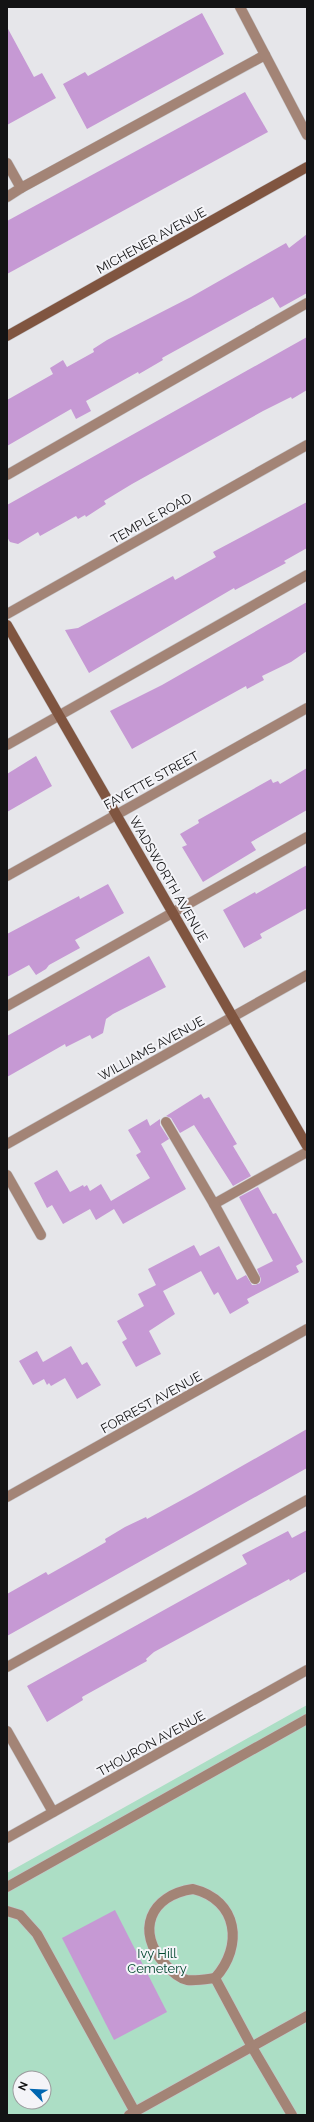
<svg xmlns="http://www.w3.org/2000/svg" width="314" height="2122" viewBox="0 0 314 2122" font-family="Raleway,sans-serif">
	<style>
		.green { fill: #acdec5; fill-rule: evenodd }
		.building { fill: #c699d4 }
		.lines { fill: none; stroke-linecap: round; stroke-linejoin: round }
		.lane-casing { stroke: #c4c4c8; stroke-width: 11 }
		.street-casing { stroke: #c4c4c8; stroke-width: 11 }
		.secondary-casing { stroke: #c4c4c8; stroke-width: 11 }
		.lane { stroke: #a38476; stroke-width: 10 }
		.street { stroke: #a38476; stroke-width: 10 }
		.secondary { stroke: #805540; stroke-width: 10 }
		.labels { text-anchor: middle; stroke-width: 4; stroke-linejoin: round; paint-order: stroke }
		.street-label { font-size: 13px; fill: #131314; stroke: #f4f4f8 }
		.park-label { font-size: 13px; fill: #00462e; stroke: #f4f4f8 }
	</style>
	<rect width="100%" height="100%" fill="#e6e6ea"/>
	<path class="green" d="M 307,1705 L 307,2115 L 7,2115 L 7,1873 ZM 20,2078 L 44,2078 L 44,2102 L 20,2102 Z"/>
	<g class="building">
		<polygon points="202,13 224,54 87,129 63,84 85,72 88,76"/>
		<polygon points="7,27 34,77 42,73 56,98 7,125"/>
		<polygon points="245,92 268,132 7,274 7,221"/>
		<polygon points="307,234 307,293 280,308 273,297 162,358 163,360 139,374 138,372 86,401 91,411 76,419 71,409 7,446 7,400 53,374 50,368 63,360 67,367 94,352 93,349 107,340 191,297 286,243 289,248"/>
		<polygon points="307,337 307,390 292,399 291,397 263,411 132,484 104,501 106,504 86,517 85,515 78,519 76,516 40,536 38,532 18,544 10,542 7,537 7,505"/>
		<polygon points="307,502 307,548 284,561 286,563 235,590 234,588 89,673 65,630 78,628 173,576 175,580 216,557 213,552"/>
		<polygon points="307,602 307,651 291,662 262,676 264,680 247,689 246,686 132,749 110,711 162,685"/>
		<polygon points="36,756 52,786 7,812 7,774"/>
		<polygon points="307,768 307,810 251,842 256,850 203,882 182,847 187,845 180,834 199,823 198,820 271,779 273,783 278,781 280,784"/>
		<polygon points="307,865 307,908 260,934 262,938 244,948 223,910 255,892 256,894"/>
		<polygon points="108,884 124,913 75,940 80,948 49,965 46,969 36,975 29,965 7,977 7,934 79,896 80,899"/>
		<polygon points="149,956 166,987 113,1014 106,1019 103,1033 92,1039 90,1035 66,1047 65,1044 7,1077 7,1036"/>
		<polygon points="201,1094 204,1099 209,1097 237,1144 233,1146 251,1176 233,1186 194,1125 180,1133 171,1118 166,1116"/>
		<polygon points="147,1119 150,1126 160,1119 160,1125 169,1139 161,1144 186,1189 123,1224 114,1209 96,1220 90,1209 63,1224 52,1205 47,1208 34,1183 57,1170 70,1192 83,1185 84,1187 87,1185 90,1191 101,1184 111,1201 150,1178 136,1155 141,1152 128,1130"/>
		<polygon points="258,1187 273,1214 276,1213 303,1262 296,1266 299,1272 247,1299 249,1303 230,1314 218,1292 214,1295 201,1271 163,1291 175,1314 149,1331 161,1354 136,1367 122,1342 127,1339 117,1321 144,1306 138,1294 156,1285 148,1269 194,1245 200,1256 219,1246 237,1280 246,1275 252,1285 255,1285 260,1283 261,1279 257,1269 273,1261 239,1197"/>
		<polygon points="71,1346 82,1365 87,1362 101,1385 77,1399 65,1378 51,1386 49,1383 47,1385 44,1379 33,1385 19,1361 37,1351 43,1362"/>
		<polygon points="307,1429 307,1468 7,1636 7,1594 46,1572 48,1575 80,1557 106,1542 105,1539 125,1527 146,1517 147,1519 191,1495"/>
		<polygon points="307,1530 307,1571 290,1581 289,1579 154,1652 146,1659 147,1661 82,1697 83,1700 47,1722 27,1686 247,1564 242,1555 288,1531 292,1538"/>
		<polygon points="115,1910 167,2012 114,2040 62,1938"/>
	</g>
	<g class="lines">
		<defs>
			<g id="lane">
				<polyline points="7,163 21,188 7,197"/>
				<polyline points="21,188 265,55"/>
				<polyline points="7,475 307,303"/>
				<polyline points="7,745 307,575"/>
				<polyline points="7,1006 307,837"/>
				<polyline points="166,1122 214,1204 307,1152"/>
				<polyline points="7,1175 41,1235"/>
				<polyline points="214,1204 255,1279"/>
				<polyline points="7,1667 307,1500"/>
				<polyline points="7,1887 307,1719"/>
				<path d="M 193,1889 C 238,1900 244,1946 215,1978 C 207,1979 196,1981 187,1980 C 179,1978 171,1971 165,1964 C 135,1932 150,1895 193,1889 Z"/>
				<polyline points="7,1911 20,1915 37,1934 135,2112"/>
				<polyline points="215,1978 252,2047 292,2115"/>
				<polyline points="129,2115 307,2016"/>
			</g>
			<g id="street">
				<polyline points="240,7 307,135"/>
				<polyline points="7,614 307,445"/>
				<polyline points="7,876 307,708"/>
				<polyline points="7,1144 307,975"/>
				<polyline points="7,1497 307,1329"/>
				<polyline points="7,1731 53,1812"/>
				<polyline points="7,1838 307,1670"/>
			</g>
			<g id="secondary">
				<polyline points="7,336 307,167"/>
				<polyline points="7,625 307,1146"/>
			</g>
		</defs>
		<use href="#lane" class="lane-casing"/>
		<use href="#street" class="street-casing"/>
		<use href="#secondary" class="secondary-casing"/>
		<use href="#lane" class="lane"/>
		<use href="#street" class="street"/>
		<use href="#secondary" class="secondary"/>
	</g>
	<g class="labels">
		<g class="street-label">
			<text transform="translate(151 240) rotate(-29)" y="5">MICHENER AVENUE</text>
			<text transform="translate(151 518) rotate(-29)" y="5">TEMPLE ROAD</text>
			<text transform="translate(151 780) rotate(-29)" y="5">FAYETTE STREET</text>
			<text transform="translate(169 879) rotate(60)" y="5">WADSWORTH AVENUE</text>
			<text transform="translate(151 1048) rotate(-29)" y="5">WILLIAMS AVENUE</text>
			<text transform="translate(151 1402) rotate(-29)" y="5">FORREST AVENUE</text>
			<text transform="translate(151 1743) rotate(-29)" y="5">THOURON AVENUE</text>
		</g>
		<g class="park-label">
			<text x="157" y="1958">Ivy Hill<tspan x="157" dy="15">Cemetery</tspan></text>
		</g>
	</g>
	<rect width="314" height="2122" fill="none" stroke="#131314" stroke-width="16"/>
	<g transform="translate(32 2090) rotate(294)"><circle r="19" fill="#f4f4f8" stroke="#9a9a9d"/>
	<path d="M0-3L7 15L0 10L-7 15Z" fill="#0066b1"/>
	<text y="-6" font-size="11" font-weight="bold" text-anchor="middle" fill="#131314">N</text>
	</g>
</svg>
